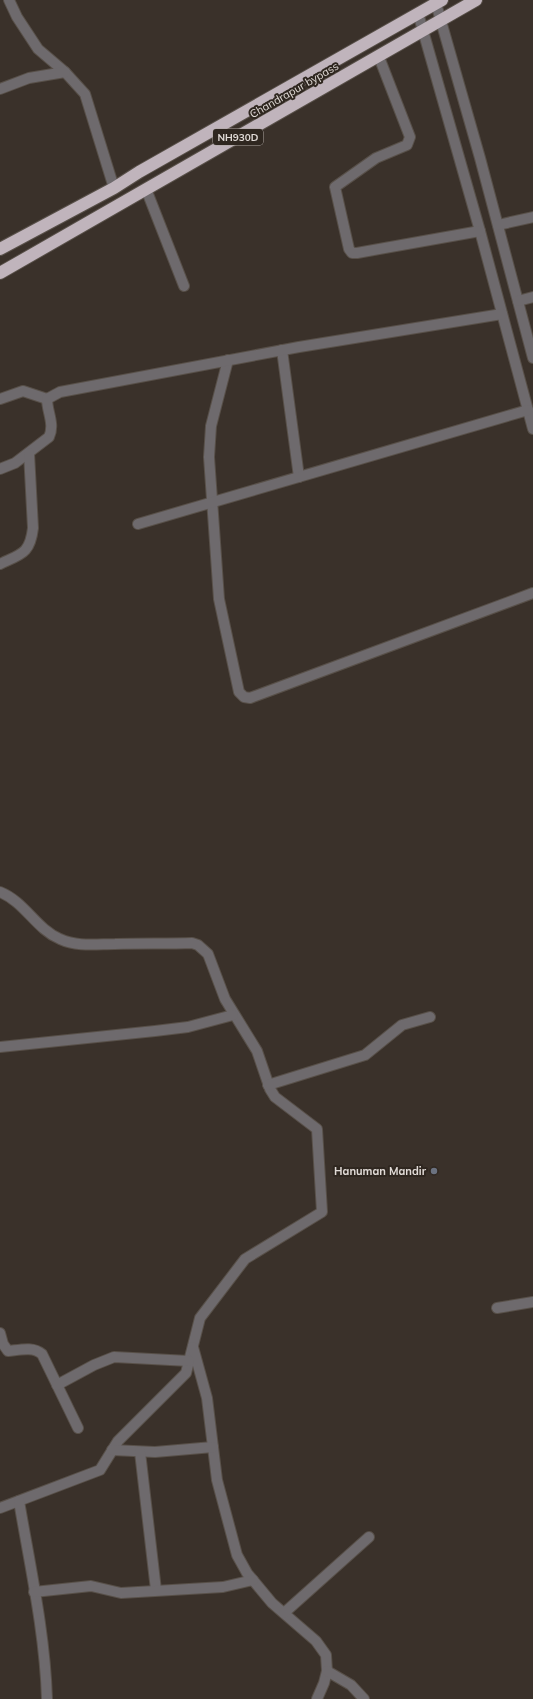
<svg xmlns="http://www.w3.org/2000/svg" width="533" height="1699" viewBox="0 0 533 1699" font-family="Mulish,sans-serif">
	<style>
		.lines { fill: none; stroke-linecap: round; stroke-linejoin: round }
		.minor-casing { stroke: #585049; stroke-width: 12 }
		.highway-casing { stroke: #585049; stroke-width: 14 }
		.minor { stroke: #6e6a6d; stroke-width: 10 }
		.highway { stroke: #c0b4bc; stroke-width: 12 }
		.worship-dot { fill: #6b7280; stroke: #2f2720; stroke-width: 1.5 }
		.labels { text-anchor: middle; stroke-width: 4; stroke-linejoin: round; paint-order: stroke }
		.shield { fill: #2f2720; stroke: #aca5a0; stroke-width: 1 }
		.shield-label { font-size: 10px; font-weight: bold; fill: #e1dbd7 }
		.street-label { font-size: 11px; fill: #e1dbd7; stroke: #2f2720 }
		.poi-label { font-size: 11px; font-weight: bold; fill: #e1dbd7; stroke: #2f2720; text-anchor: end }
	</style>
	<rect width="100%" height="100%" fill="#3a312a"/>
	<g class="lines">
		<defs>
			<g id="minor">
				<polyline points="9,0 17,17 38,49 65,72 85,94 114,188"/>
				<polyline points="435,0 480,158 533,358"/>
				<polyline points="418,13 480,231 533,429"/>
				<polyline points="379,57 410,137 407,145 376,158 335,187 349,249 352,253 357,253 480,231"/>
				<polyline points="0,89 29,78 65,72"/>
				<polyline points="146,189 184,286"/>
				<polyline points="498,225 533,217"/>
				<polyline points="518,301 533,297"/>
				<polyline points="282,350 299,477"/>
				<polyline points="228,360 211,426 209,457 219,599 239,692 244,697 250,698 533,593"/>
				<polyline points="0,399 23,391 47,399"/>
				<path d="M 0,469 L 15,463 L 49,437 C 55,424 47,412 47,399 L 60,392 L 299,347 L 502,314"/>
				<polyline points="138,524 528,410"/>
				<path d="M 0,564 C 21,554 30,554 33,528 L 29,453"/>
				<path d="M 0,892 C 25,902 36,929 60,939 C 77,947 97,944 115,944 C 141,943 167,944 192,943 L 198,945 L 208,954 L 225,999 L 257,1051 L 270,1089 L 275,1097 L 317,1129 L 322,1212 L 245,1259 L 200,1318 L 186,1373 L 118,1441 L 100,1470 L 0,1508"/>
				<polyline points="0,1047 155,1031 188,1027 233,1015"/>
				<polyline points="268,1085 365,1055 402,1025 430,1017"/>
				<polyline points="497,1308 533,1302"/>
				<path d="M 0,1333 L 3,1344 L 8,1351 C 19,1350 33,1346 42,1354 L 78,1428"/>
				<polyline points="193,1347 207,1398 217,1480 237,1555 247,1573 272,1603 316,1641 326,1655 327,1671 324,1683 317,1699"/>
				<polyline points="57,1385 94,1365 114,1357 189,1361"/>
				<polyline points="112,1450 155,1452 213,1447"/>
				<polyline points="140,1452 156,1590"/>
				<path d="M 19,1501 C 30,1566 45,1633 47,1699"/>
				<polyline points="34,1592 91,1586 121,1593 223,1587 253,1580"/>
				<polyline points="284,1613 369,1537"/>
				<polyline points="327,1671 351,1685 364,1699"/>
			</g>
			<g id="highway">
				<polyline points="0,249 114,188 139,172 442,0"/>
				<polyline points="0,273 476,0"/>
			</g>
		</defs>
		<use href="#minor" class="minor-casing"/>
		<use href="#highway" class="highway-casing"/>
		<use href="#minor" class="minor"/>
		<use href="#highway" class="highway"/>
	</g>
	<circle class="worship-dot" cx="434" cy="1171" r="4"/>
	<g class="labels">
		<rect class="shield" x="213" y="129" width="50" height="16" rx="3"/>
		<g class="shield-label">
			<text x="238" y="141">NH930D</text>
		</g>
		<g class="street-label">
			<text transform="translate(294 90) rotate(-30)" y="4">Chandrapur bypass</text>
		</g>
		<g class="poi-label">
			<text x="426" y="1175">Hanuman Mandir</text>
		</g>
	</g>
</svg>
